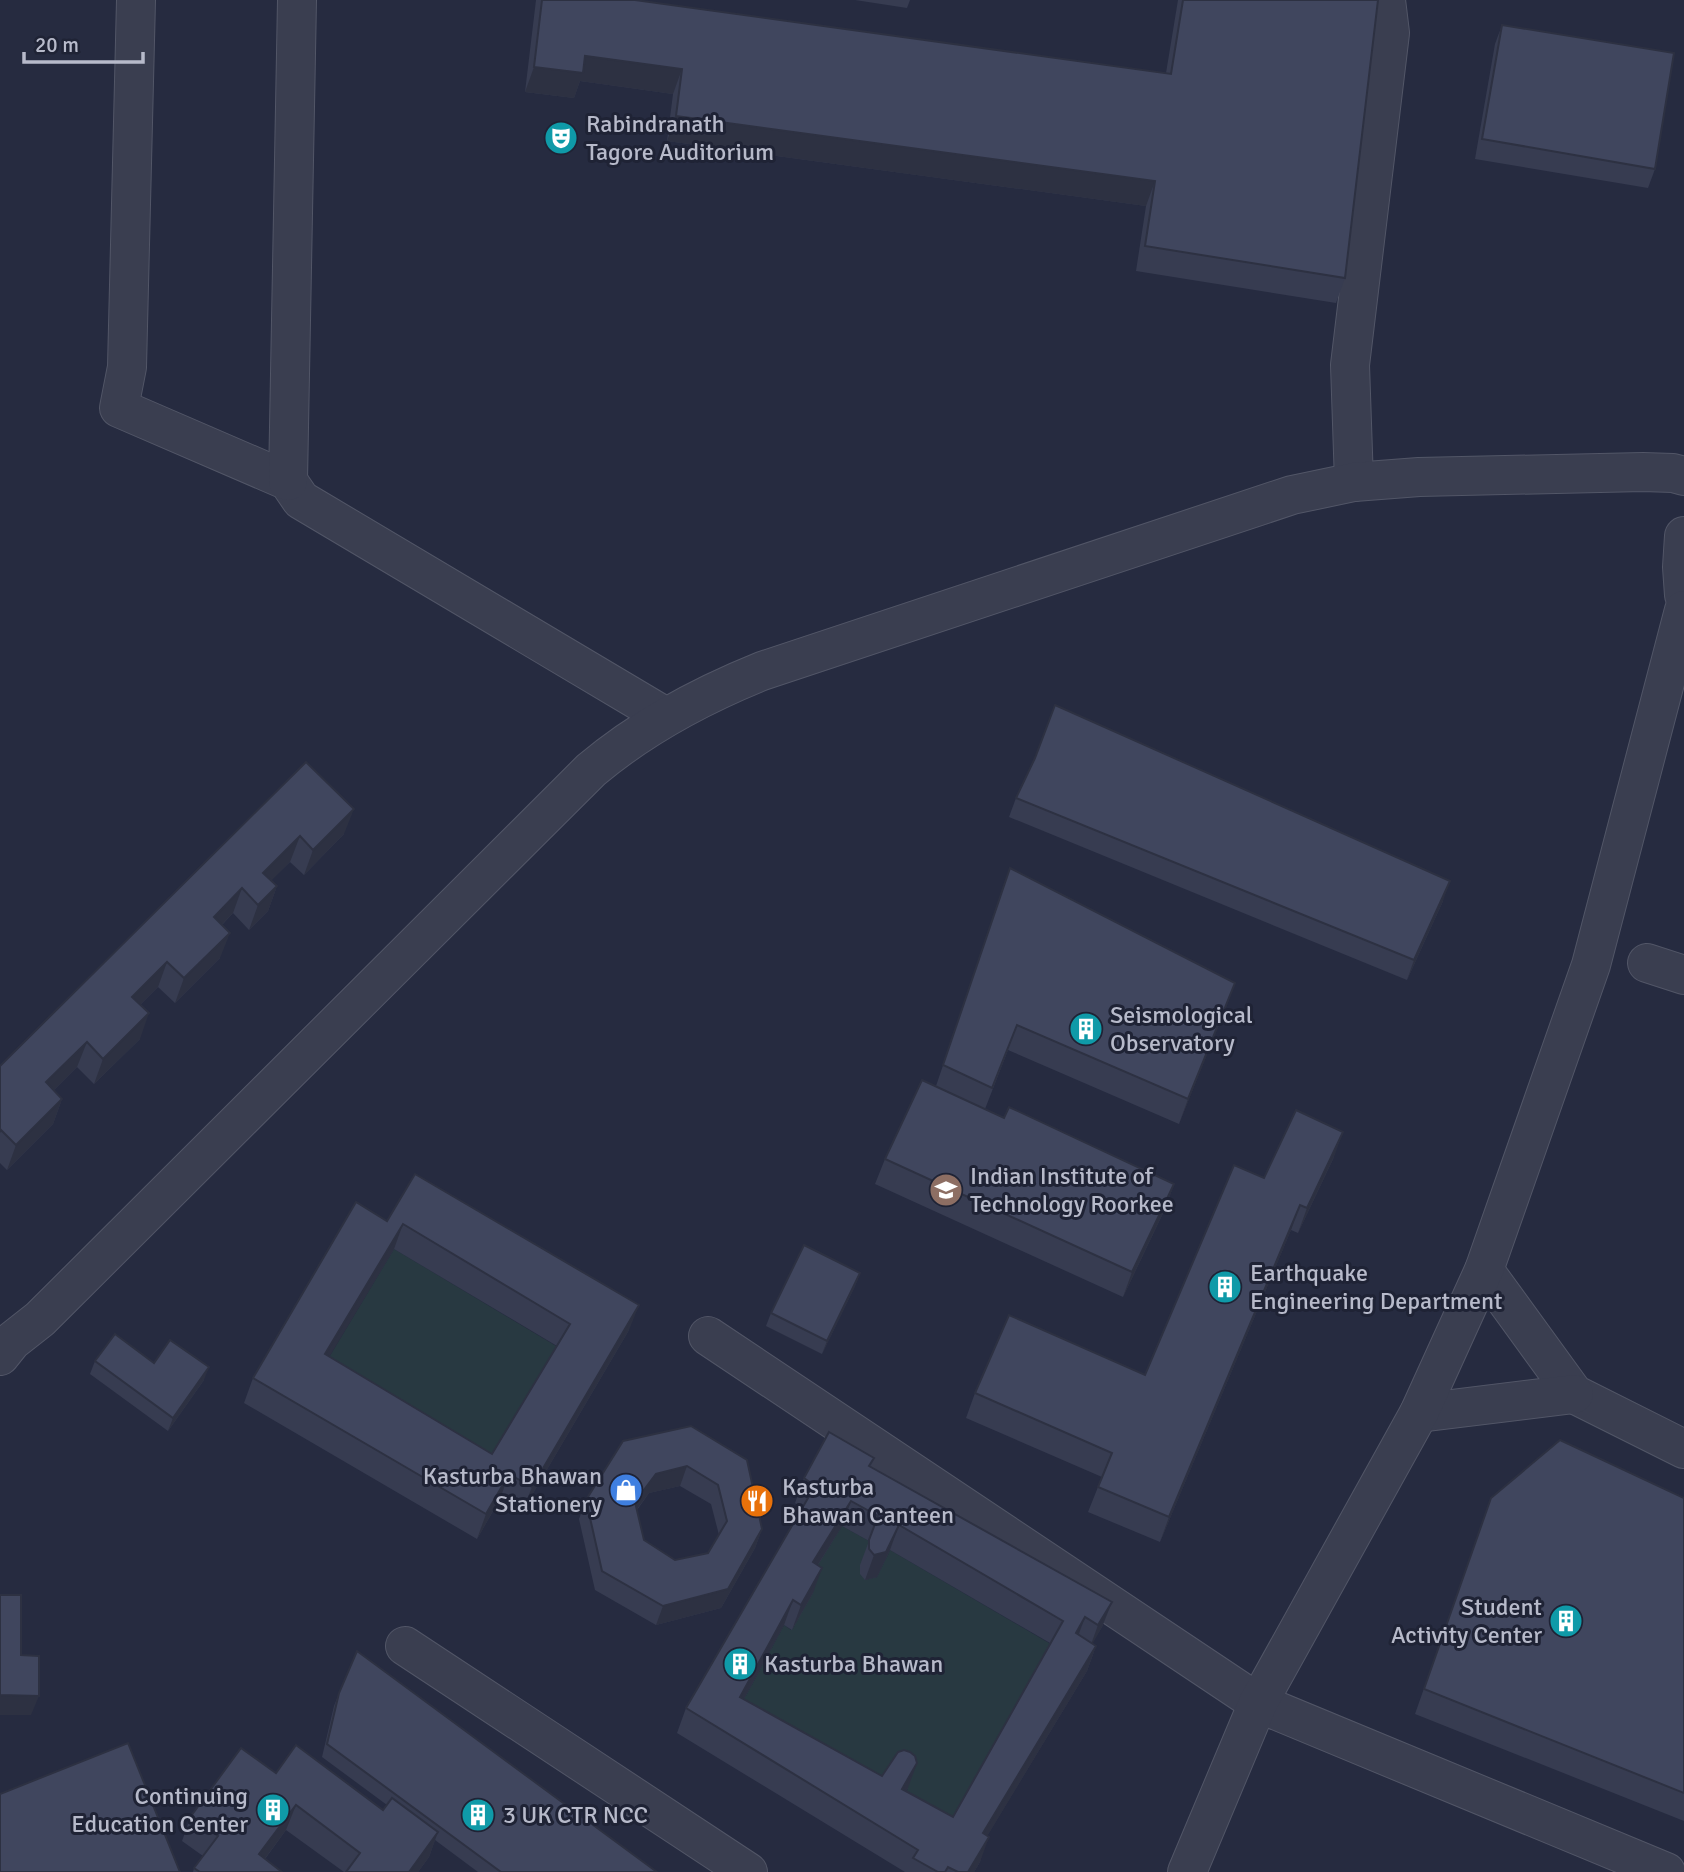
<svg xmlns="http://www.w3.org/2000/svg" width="1684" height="1872" viewBox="0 0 1684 1872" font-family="Signika,sans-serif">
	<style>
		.green { fill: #283941 }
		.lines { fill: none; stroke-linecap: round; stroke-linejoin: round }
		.minor-casing { stroke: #525667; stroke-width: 40 }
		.minor { stroke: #3a3e50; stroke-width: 38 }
		.wall { fill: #373c51; fill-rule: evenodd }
		.shaded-wall { fill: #2d3142 }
		.building { fill: #40465e; stroke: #2d3142; stroke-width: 2; fill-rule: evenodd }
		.labels { text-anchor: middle; stroke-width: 6; stroke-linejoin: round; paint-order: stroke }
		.poi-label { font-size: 24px; fill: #b7baca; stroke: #1f2335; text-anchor: start }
	</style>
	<rect width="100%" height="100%" fill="#262b40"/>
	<g class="green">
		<polygon points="394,1249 561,1349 483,1479 316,1379"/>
		<polygon points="842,1526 869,1541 865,1580 877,1577 890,1550 1054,1646 943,1842 905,1795 908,1788 906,1781 885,1782 731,1723 784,1625 791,1630 804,1587"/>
	</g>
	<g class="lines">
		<defs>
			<g id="minor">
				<polyline points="136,0 127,367 119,408 288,481 301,500 666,717"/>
				<polyline points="288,481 297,0"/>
				<polyline points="1354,482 1350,365 1390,33 1386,0"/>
				<polyline points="1684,536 1682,567 1684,595"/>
				<polyline points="1647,963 1684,975"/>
				<polyline points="1484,1270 1574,1394 1684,1449"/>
				<polyline points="708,1336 1258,1703 1666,1872"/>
				<path d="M 0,1356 L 12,1341 L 40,1319 L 591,770 C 642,727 700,696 762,671 L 1292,495 L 1354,482 L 1419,477 L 1643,472 L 1673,473 L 1684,476"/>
				<polyline points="1419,1413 1574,1394"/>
				<polyline points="405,1646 748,1872"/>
				<polyline points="1187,1872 1258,1703 1419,1413 1484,1270 1591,965 1684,610"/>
			</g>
		</defs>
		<use href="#minor" class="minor-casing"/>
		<use href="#minor" class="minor"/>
	</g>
	<g class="wall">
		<polygon points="536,0 635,0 1166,73 1178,0 1378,0 1345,278 1336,303 1136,271 1146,206 667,141 673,94 580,81 574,98 525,92"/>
		<polygon points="855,0 910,0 907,8"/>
		<polygon points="1502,25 1655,169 1648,188 1475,159 1495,44"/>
		<polygon points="306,762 344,834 304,875 290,862 271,880 277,886 268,911 249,930 233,913 222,925 220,958 175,1003 158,987 140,1005 140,1039 94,1084 77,1067 54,1090 62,1099 53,1124 7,1170 0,1163 0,1066"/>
		<polygon points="1016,798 1443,901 1407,980 1009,817"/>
		<polygon points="1010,868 1235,983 1179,1124 1008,1050 985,1109 1004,1118 1174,1184 1165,1209 1123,1297 875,1184 885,1159 936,1086"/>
		<polygon points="1334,1157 1298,1233 1291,1230 1160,1542 1088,1512 1102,1477 966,1418 975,1393 1145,1375 1264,1178"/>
		<path d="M 415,1174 L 629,1330 L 522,1512 L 500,1499 L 477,1539 L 244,1403 L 253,1378 L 387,1221 ZM 394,1249 L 557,1346 L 492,1454 L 329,1356 Z"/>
		<polygon points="860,1273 855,1286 822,1354 766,1326 771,1313"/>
		<polygon points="95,1361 154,1363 204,1380 168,1431 90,1374"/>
		<path d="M 691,1426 L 762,1529 L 755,1548 L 721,1608 L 656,1625 L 595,1590 L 579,1519 L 586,1500 ZM 680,1486 L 711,1504 L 719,1535 L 708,1553 L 675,1560 L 644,1540 L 637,1510 L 649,1493 Z"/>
		<path d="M 874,1458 L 871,1467 L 1112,1602 L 1102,1627 L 1092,1643 L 1096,1646 L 1087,1671 L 987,1836 L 980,1862 L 974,1872 L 905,1872 L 677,1733 L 686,1708 L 802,1508 L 795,1503 L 804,1478 ZM 842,1526 L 869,1541 L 860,1565 L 860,1574 L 865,1580 L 877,1577 L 890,1550 L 1050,1643 L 953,1817 L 906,1791 L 908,1788 L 882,1776 L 744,1699 L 784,1625 L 792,1630 L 813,1593 L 818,1565 Z"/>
		<polygon points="1491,1498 1684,1498 1684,1821 1415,1714"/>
		<polygon points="339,1693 657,1872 478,1872 435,1840 429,1857 418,1872 344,1872 286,1830 265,1859 282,1872 193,1872 194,1868 203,1856 182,1841 191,1816 276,1773 383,1810 387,1805 322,1757 334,1706"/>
	</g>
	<g class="shaded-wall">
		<polygon points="585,56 682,69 673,94 580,81 574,98 525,92 534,67"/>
		<polygon points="676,116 1155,181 1146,206 667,141"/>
		<polygon points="354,809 344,834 304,875 313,850"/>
		<polygon points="300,836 290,862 254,898 263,873"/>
		<polygon points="1450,881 1443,901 1407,980 1414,960"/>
		<polygon points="277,886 268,911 249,930 258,905"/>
		<polygon points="242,888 233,913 205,942 214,917"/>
		<polygon points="230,933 220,958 175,1003 184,978"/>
		<polygon points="167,962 158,987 123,1022 132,997"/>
		<polygon points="1235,983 1226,1008 1179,1124 1188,1099"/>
		<polygon points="149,1013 140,1039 94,1084 103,1059"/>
		<polygon points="87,1042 77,1067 37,1107 46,1082"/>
		<polygon points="62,1099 53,1124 7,1170 16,1145"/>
		<polygon points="1343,1132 1334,1157 1298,1233 1307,1208"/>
		<polygon points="1174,1184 1165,1209 1123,1297 1132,1272"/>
		<polygon points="1300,1205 1291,1230 1160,1542 1169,1517"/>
		<polygon points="403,1224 394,1249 316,1379 325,1354"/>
		<polygon points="860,1273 855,1286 822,1354 827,1341"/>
		<polygon points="639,1305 629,1330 522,1512 532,1487"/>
		<polygon points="209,1367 204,1380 168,1431 173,1418"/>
		<polygon points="687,1466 680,1486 649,1493 628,1521 635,1502 656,1474"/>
		<polygon points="509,1474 500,1499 477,1539 486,1514"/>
		<polygon points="851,1501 842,1526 804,1587 813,1562"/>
		<polygon points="899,1525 890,1550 877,1577 865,1580 874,1555"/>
		<polygon points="762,1529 755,1548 721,1608 656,1625 663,1606"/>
		<polygon points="822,1568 813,1593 792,1630 801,1605"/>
		<polygon points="793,1600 784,1625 731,1723 740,1697"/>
		<polygon points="1112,1602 1102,1627 1089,1650 1098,1625"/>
		<polygon points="1085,1617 1076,1642 1076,1633"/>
		<polygon points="1096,1646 1087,1671 974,1858 983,1833"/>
		<polygon points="0,1695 39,1696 31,1715 0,1715"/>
		<polygon points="917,1763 908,1788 892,1814 902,1789"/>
		<polygon points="296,1805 286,1830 255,1872 259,1854"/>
		<polygon points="438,1832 429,1857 418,1872 409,1872"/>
		<polygon points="989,1837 980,1862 974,1872 968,1872"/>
	</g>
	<g class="building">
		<polygon points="542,0 635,0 1171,74 1183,0 1378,0 1345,278 1145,246 1155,181 676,116 682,69 585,56 583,73 534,67"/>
		<polygon points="1502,25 1674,53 1655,169 1482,139"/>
		<polygon points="1055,705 1450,881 1414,960 1016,798 1035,758"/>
		<polygon points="306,762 354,809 313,850 300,836 263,873 277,886 258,905 242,888 214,917 230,933 184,978 167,962 132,997 149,1013 103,1059 87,1042 46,1082 62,1099 16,1145 1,1130 0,1132 0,1066"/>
		<polygon points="1010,868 1235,983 1188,1099 1017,1025 992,1088 943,1065"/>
		<polygon points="922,1080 1004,1118 1009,1107 1174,1184 1132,1272 885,1159"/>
		<polygon points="1296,1110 1343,1132 1307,1208 1300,1205 1169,1517 1098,1487 1112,1453 975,1393 1009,1315 1145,1375 1234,1165 1264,1178"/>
		<path d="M 415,1174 L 639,1305 L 532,1487 L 509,1474 L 486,1514 L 253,1378 L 356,1202 L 387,1221 ZM 403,1224 L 570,1324 L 492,1454 L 325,1354 Z"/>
		<polygon points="804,1245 860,1273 827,1341 771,1313"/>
		<polygon points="115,1334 154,1363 170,1340 209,1367 173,1418 95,1361"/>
		<path d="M 691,1426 L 747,1460 L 762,1529 L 728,1589 L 663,1606 L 602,1571 L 586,1500 L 623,1441 ZM 687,1466 L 718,1485 L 727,1521 L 708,1553 L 675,1560 L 644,1540 L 635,1502 L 656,1474 Z"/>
		<path d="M 829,1432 L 874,1458 L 869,1466 L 1112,1602 L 1098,1625 L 1085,1617 L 1076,1633 L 1096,1646 L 983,1833 L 989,1837 L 968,1872 L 958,1872 L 948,1867 L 945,1872 L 938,1872 L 913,1858 L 918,1850 L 686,1708 L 815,1486 L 804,1478 ZM 851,1501 L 878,1516 L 869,1540 L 869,1549 L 874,1555 L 886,1552 L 899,1525 L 1063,1621 L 953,1817 L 902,1789 L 917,1763 L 915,1756 L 910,1752 L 904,1750 L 898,1752 L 882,1776 L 740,1697 L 793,1600 L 801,1605 L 822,1568 L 813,1562 Z"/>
		<polygon points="1560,1440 1684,1498 1684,1793 1424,1689 1491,1498"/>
		<polygon points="0,1595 21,1595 21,1655 39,1656 39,1696 0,1695"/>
		<polygon points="357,1651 657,1872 501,1872 327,1744 339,1693"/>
		<polygon points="128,1743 180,1872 0,1872 0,1794"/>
		<polygon points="296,1745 383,1810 392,1798 438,1832 409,1872 346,1872 360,1853 296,1805 259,1854 282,1872 200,1872 194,1868 218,1836 191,1816 241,1748 276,1773"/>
	</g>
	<defs>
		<symbol id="theatre-disc" viewBox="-11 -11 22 22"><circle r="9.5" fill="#0f9aa8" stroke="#1f2335"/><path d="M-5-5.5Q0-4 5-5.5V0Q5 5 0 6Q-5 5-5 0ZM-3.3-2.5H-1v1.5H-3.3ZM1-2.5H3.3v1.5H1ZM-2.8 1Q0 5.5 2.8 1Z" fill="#fff"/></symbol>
		<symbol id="building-disc" viewBox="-11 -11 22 22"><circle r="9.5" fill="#0f9aa8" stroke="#1f2335"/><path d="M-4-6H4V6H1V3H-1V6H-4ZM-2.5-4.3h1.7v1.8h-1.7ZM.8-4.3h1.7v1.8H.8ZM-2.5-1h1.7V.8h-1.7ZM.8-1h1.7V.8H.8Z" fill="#fff"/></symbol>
		<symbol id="university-disc" viewBox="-11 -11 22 22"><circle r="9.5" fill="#8d6e63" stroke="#1f2335"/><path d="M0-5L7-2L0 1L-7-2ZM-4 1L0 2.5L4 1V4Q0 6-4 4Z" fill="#fff"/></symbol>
		<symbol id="shop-disc" viewBox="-11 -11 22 22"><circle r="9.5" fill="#3f7fe0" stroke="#1f2335"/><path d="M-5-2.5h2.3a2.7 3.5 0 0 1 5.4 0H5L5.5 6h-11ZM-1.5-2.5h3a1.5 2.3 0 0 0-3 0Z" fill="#fff"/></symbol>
		<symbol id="restaurant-disc" viewBox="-11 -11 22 22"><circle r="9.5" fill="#e8710a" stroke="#1f2335"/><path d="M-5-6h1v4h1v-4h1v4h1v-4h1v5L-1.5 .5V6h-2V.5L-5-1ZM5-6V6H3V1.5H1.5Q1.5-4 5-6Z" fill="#fff"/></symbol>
	</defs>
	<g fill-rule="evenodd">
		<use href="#theatre-disc" x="542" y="119" width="38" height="38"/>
		<use href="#building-disc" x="1067" y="1010" width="38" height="38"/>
		<use href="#university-disc" x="927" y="1171" width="38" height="38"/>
		<use href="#building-disc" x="1206" y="1268" width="38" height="38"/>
		<use href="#shop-disc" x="607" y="1471" width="38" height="38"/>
		<use href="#restaurant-disc" x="738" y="1482" width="38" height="38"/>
		<use href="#building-disc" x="1547" y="1602" width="38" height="38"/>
		<use href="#building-disc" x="721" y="1645" width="38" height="38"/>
		<use href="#building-disc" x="254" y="1791" width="38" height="38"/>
		<use href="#building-disc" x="459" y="1796" width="38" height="38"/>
	</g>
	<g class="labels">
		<g class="poi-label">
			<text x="586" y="132">Rabindranath<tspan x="586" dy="28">Tagore Auditorium</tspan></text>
			<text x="1110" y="1023">Seismological<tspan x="1110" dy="28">Observatory</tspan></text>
			<text x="970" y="1184">Indian Institute of<tspan x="970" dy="28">Technology Roorkee</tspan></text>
			<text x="1250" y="1281">Earthquake<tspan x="1250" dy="28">Engineering Department</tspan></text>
			<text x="602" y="1484" text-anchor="end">Kasturba Bhawan<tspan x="602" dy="28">Stationery</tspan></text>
			<text x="782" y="1495">Kasturba<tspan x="782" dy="28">Bhawan Canteen</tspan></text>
			<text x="1542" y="1615" text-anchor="end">Student<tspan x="1542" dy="28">Activity Center</tspan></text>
			<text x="764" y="1672">Kasturba Bhawan</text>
			<text x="248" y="1804" text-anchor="end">Continuing<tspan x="248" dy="28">Education Center</tspan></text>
			<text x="503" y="1823">3 UK CTR NCC</text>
		</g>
	</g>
	<path d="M24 52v10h119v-10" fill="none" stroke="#b7baca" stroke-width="3.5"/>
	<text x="35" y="52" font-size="21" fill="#b7baca" stroke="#1f2335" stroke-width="5" paint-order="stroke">20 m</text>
</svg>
